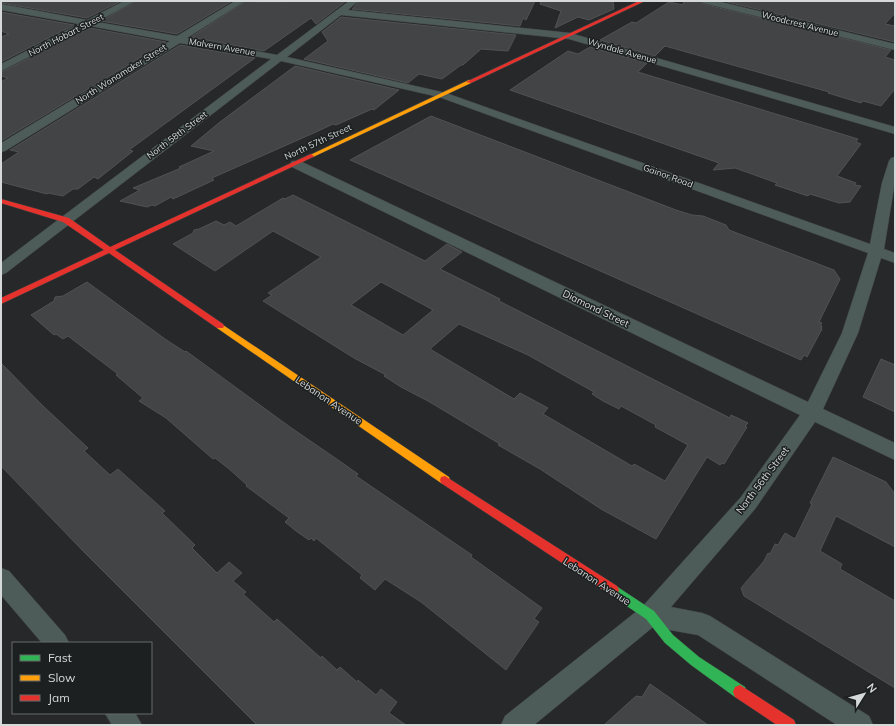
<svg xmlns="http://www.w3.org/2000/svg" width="896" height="726" viewBox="0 0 896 726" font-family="Mulish,sans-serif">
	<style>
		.building { fill: #424445; stroke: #505253; fill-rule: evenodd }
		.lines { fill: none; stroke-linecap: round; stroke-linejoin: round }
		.street-casing { stroke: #434444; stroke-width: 1 }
		.fast-casing { stroke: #434444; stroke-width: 1 }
		.slow-casing { stroke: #434444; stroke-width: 1 }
		.jam-casing { stroke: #434444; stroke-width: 1 }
		.street { fill: #4d5c59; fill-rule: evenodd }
		.fast { fill: #30b455; fill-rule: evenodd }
		.slow { fill: #ff9f0a; fill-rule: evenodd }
		.jam { fill: #e5322d; fill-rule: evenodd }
		.labels { text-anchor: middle; stroke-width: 3; stroke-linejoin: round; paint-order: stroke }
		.far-street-label { font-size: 9px; fill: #d6d9d9; stroke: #1c2020 }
		.street-label { font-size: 10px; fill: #d6d9d9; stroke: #1c2020 }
	</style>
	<rect width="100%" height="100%" fill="#262829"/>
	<g class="building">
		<polygon points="1,1 121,1 87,18 1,3"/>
		<polygon points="136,1 232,1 177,34 101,21"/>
		<polygon points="246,1 258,2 346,1 316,24 311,18 264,51 191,37"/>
		<polygon points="359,1 535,1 526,20 523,18 520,26 352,9"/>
		<polygon points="541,1 613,1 614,9 589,20 578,17 555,28 561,11 540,4"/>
		<polygon points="684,1 701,1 703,4 891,50 885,57 895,60 895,89 881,106 863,101 861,103 828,93 829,92 665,46 655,56 600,40 632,22 636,23 669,2 683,5"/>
		<polygon points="723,1 895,1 895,13 885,24 895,26 895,42"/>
		<polygon points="1,12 74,25 1,62 1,37 9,34 1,31"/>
		<polygon points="341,17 516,35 508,51 481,49 463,65 461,65 442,79 419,74 408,83 304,59 328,41 322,32"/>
		<polygon points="90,28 166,42 1,141 1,82 8,78 1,76 1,72"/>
		<polygon points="180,45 255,58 129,150 133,151 98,179 94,177 78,189 73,189 63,196 48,193 47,194 1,182 1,164 19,152 10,150"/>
		<polygon points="590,47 647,63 638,72 858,139 856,142 861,144 837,176 856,183 855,185 861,186 850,202 839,203 810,194 808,196 775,185 777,183 735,168 713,170 719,163 510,90 568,51 578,54"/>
		<polygon points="295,66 399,90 374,110 372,109 336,125 333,124 316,132 212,178 214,180 173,199 171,197 155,206 152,205 147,207 120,201 140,190 133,188 181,168 179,167 214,151 191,146 220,122"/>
		<polygon points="431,116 676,210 692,215 703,216 726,225 729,230 834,270 840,279 819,322 822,323 820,326 822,326 821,329 822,329 807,357 804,355 801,360 350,160"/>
		<path d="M 293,195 L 425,261 L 447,244 L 462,252 L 440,269 L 500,299 L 499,301 L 696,401 L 730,418 L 731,415 L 748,423 L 745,426 L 747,427 L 724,464 L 722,463 L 720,465 L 707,457 L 656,539 L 601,509 L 540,469 L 498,445 L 500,444 L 428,401 L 401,387 L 384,376 L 386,375 L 354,358 L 263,301 L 272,295 L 268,293 L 321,257 L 273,231 L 215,271 L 173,244 L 193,233 L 194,230 L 199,229 L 216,221 L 224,225 L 230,222 L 236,226 L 283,198 L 285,199 ZM 381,282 L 424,305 L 433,310 L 403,335 L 351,305 ZM 459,324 L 528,355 L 594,392 L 592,394 L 603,401 L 619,409 L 621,406 L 656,425 L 655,427 L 688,445 L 665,481 L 634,464 L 632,466 L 543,414 L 548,408 L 520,393 L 514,399 L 430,349 Z"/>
		<polygon points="87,282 165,339 185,352 186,351 290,427 341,462 358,474 356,476 472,555 471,557 542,608 534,619 539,622 506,670 421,602 385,579 375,590 360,578 362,575 316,538 314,541 311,538 309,540 296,531 285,522 289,518 246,486 247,485 228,468 215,458 213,459 166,418 139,401 143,398 116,375 118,374 68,336 63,339 56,334 54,335 31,315 54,301 55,297 63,296"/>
		<polygon points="881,359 895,365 895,412 863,397"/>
		<polygon points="1,363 42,405 88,448 84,451 110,475 118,469 165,511 162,513 195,545 192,548 217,573 229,562 242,573 233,581 246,592 243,594 274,622 277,619 321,658 322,656 337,670 340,667 357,682 358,680 376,695 381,689 397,702 389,713 406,725 257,725 84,552 1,466"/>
		<polygon points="833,457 886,482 895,494 895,547 836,516 820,551 842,564 840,569 895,601 895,688 744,596 741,588 764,561 768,553 770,554 775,544 778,545 785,533 795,539 812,504 810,503"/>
		<polygon points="650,684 673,700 708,725 604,725 636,696 642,697"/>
	</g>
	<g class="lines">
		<defs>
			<g id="street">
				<polygon points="124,1 135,1 97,22 177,36 235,1 245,1 187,38 277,55 349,1 358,1 348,10 570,33 895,127 895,134 569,39 341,15 287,57 446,93 870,244 882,183 889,161 891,158 895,157 895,181 884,249 895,253 895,263 881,258 858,333 823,409 895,443 895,460 815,422 755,509 671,607 702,613 710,616 869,716 873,725 837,725 698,635 653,627 534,725 501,725 505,716 642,607 741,497 800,415 292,167 290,164 292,161 300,161 808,402 842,333 868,253 439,97 281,61 6,273 1,275 1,263 271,59 180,43 5,151 1,152 1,143 170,41 90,26 1,71 1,64 79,24 1,10 1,4 87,20"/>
				<polygon points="702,1 717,1 895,44 895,50 703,3"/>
				<polygon points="1,568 9,571 65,635 69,643 42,643 1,595"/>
				<polygon points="105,713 135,713 142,725 112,725"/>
			</g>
			<polygon id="fast" points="613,584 654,611 673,635 699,657 745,687 747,692 745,697 740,699 735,697 691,665 665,643 646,619 609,594 607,590 609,586"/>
			<g id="slow">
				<polygon points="469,80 471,81 471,83 313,157 308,156"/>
				<polygon points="220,323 449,477 450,480 449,483 445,484 441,483 217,328 216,326 217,324"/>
			</g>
			<g id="jam">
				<polygon points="639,1 645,1 471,83 466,82"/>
				<polygon points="311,154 314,156 313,157 115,250 223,324 224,326 223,328 217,328 109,253 1,304 1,298 104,250 63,222 1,203 1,199 69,218 110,247"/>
				<polygon points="445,476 617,586 619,590 617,594 613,596 609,594 441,483 440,480 441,477"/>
				<polygon points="740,685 794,720 796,725 777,725 735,697 733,692 735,687"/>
			</g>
		</defs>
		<use href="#street" class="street-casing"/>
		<use href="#fast" class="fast-casing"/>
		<use href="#slow" class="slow-casing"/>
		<use href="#jam" class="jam-casing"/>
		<use href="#street" class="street"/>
		<use href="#fast" class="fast"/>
		<use href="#slow" class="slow"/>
		<use href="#jam" class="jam"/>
	</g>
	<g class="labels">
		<g class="far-street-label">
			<text transform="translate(800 24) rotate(14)" y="3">Woodcrest Avenue</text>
			<text transform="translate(66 35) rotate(-27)" y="3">North Hobart Street</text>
			<text transform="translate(222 47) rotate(10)" y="3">Malvern Avenue</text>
			<text transform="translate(622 51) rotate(16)" y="3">Wyndale Avenue</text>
			<text transform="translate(121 74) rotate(-32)" y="3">North Wanamaker Street</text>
			<text transform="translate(177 135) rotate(-37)" y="3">North 58th Street</text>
			<text transform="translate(318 142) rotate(-25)" y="3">North 57th Street</text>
			<text transform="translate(668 176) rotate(20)" y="3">Gainor Road</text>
		</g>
		<g class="street-label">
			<text transform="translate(596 308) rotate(26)" y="4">Diamond Street</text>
			<text transform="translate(329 400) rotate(34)" y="4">Lebanon Avenue</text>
			<text transform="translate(762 480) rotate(-53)" y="4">North 56th Street</text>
			<text transform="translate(597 581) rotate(33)" y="4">Lebanon Avenue</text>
		</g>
	</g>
	<rect width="896" height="726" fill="none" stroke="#d6d9d9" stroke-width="4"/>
	<rect x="12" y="642" width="140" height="72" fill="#1c2020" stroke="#666a6a"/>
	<rect x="20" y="655" width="20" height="6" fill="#30b455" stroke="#666a6a"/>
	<text x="48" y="662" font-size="12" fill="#d6d9d9">Fast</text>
	<rect x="20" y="675" width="20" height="6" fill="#ff9f0a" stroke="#666a6a"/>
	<text x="48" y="682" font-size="12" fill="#d6d9d9">Slow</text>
	<rect x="20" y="695" width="20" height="6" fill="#e5322d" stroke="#666a6a"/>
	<text x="48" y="702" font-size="12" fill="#d6d9d9">Jam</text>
	<g transform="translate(864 694) rotate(53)" stroke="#1c2020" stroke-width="3" paint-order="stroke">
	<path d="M0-3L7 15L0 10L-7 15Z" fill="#d6d9d9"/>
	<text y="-6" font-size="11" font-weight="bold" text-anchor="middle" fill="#d6d9d9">N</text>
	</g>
</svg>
